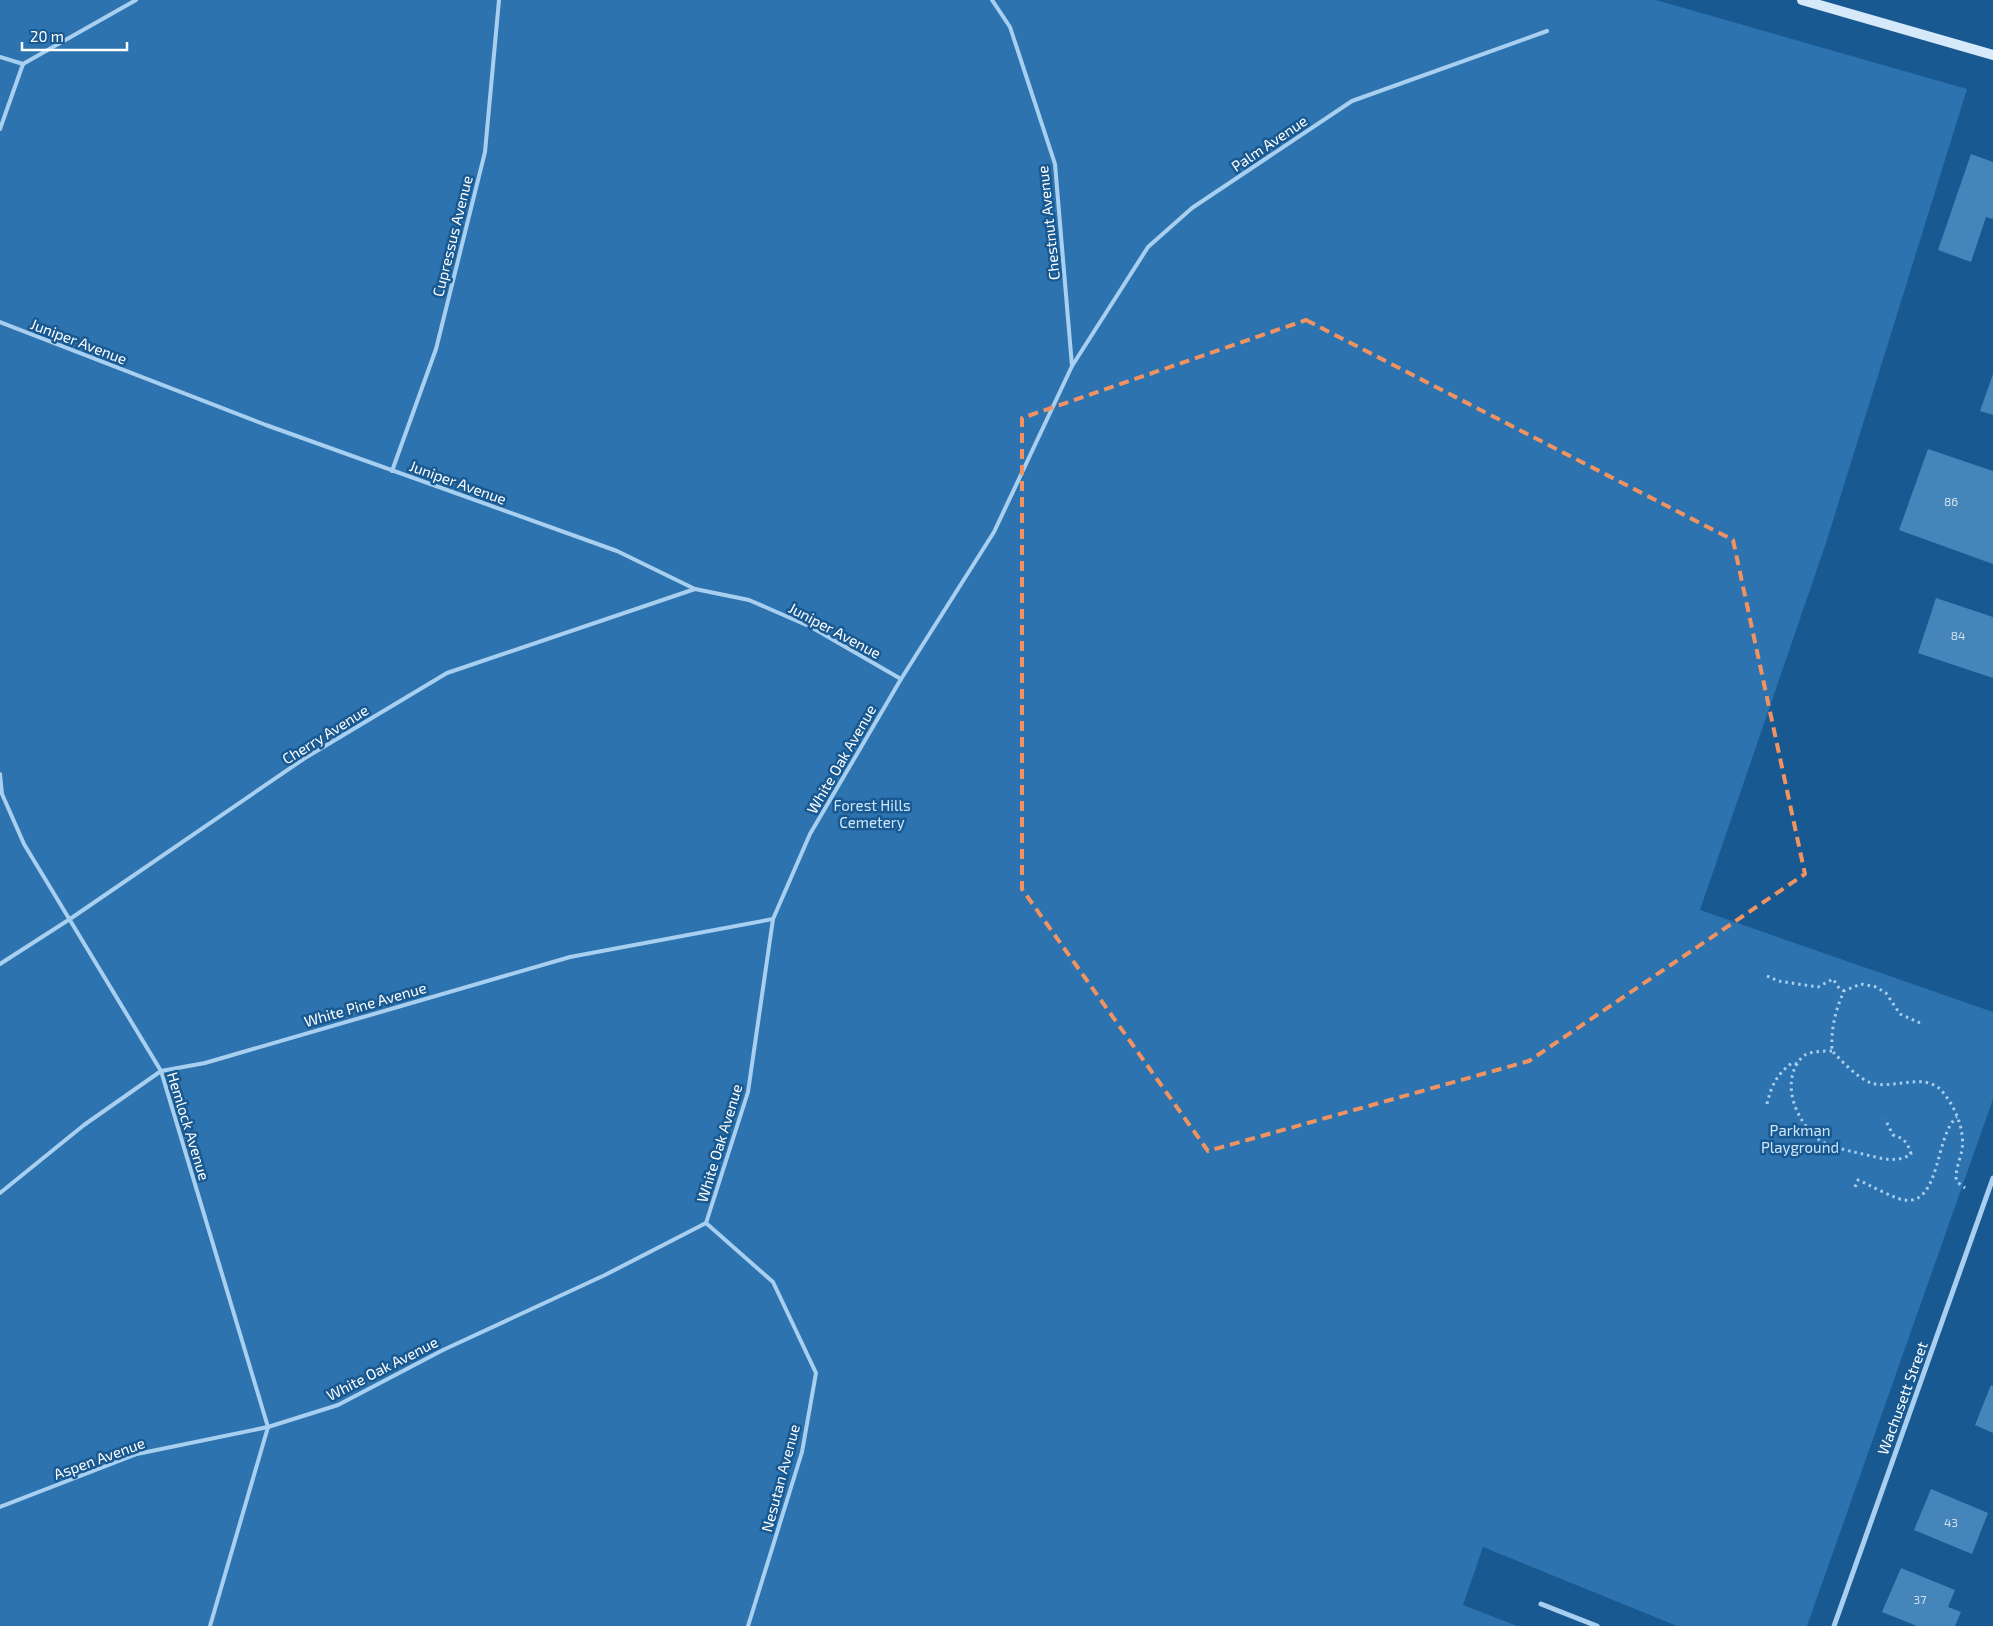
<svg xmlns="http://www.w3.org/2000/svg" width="1993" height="1626" viewBox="0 0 1993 1626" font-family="'Exo 2',sans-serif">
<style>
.green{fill:#2c73af}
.building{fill:#4685ba}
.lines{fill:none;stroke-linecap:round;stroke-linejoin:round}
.path{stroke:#a8cfef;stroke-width:3;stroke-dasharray:2.5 4;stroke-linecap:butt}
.lane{stroke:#a8cfef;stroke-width:4}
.street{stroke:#a8cfef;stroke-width:5}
.secondary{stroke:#d5e9fb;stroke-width:10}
.marked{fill:none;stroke:#f09361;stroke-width:4;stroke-dasharray:10 6;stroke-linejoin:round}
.labels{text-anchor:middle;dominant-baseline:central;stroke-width:5;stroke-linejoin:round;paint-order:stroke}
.number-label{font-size:12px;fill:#d1e0ee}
.street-label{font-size:15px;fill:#fff;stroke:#195991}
.park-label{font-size:15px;fill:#cee6fb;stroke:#195991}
</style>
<rect width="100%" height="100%" fill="#195991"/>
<polygon class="green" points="0,0 1656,0 1967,89 1826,543 1700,910 1993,1012 1993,1099 1807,1626 1677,1626 1483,1547 1463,1605 1517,1626 0,1626"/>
<g class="building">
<polygon points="1971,154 1993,162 1993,219 1986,217 1971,262 1938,250"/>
<polygon points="1993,374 1993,415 1980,411"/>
<polygon points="1928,449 1993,471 1993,564 1899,530"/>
<polygon points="1936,598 1993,617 1993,678 1918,653"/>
<polygon points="1991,1385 1993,1386 1993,1433 1975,1425"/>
<polygon points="1931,1489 1988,1513 1972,1554 1914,1530"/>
<polygon points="1901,1568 1955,1590 1948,1607 1961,1612 1955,1626 1917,1626 1882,1612"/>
</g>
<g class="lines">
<g class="path">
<polyline points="1767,976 1778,981 1818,987 1833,979 1839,988 1844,991"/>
<path d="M1920,1023L1900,1014L1886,993L1876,987L1861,984L1844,991C1835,1011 1831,1029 1832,1051C1843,1062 1856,1077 1871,1083C1893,1090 1923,1072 1941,1090C1955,1106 1965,1129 1962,1150C1960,1159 1956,1169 1956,1177C1956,1182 1961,1185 1965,1188"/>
<path d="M1832,1051C1824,1051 1812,1051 1805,1055C1800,1058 1796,1065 1794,1070C1785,1094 1799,1122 1817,1138C1826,1147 1855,1152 1867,1155C1883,1159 1898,1163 1911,1154C1908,1143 1904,1138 1893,1135L1885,1119"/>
<path d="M1767,1104C1771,1086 1777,1074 1792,1063L1797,1064"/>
<path d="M1855,1187L1858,1180C1870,1185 1893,1198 1904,1200C1941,1206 1935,1134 1957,1117"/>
</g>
<g class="lane">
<polyline points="992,0 1010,27 1055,164 1072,366"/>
<polyline points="0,57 23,64"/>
<polyline points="23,64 136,0"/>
<polyline points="0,129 23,64"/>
<polyline points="0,322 266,425 617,551 695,589 749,600 811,627 901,679"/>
<polyline points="392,471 436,349 485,152 499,0"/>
<polyline points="0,774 2,794 24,844 161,1071 268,1427"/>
<polyline points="0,964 70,919 305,758 447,673 695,589"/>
<polyline points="0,1193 84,1125 161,1071 205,1063 570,957 773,919"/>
<polyline points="706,1223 773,1282 816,1373 802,1452 748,1626"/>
<polyline points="0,1507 137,1454 268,1427 338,1405 443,1350 605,1275 706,1223 748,1092 773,919 810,834 901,679 994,532 1072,366 1148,247 1192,208 1352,101 1547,31"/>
<polyline points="210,1626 268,1427"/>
</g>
<g class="street">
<polyline points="1541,1604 1597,1626"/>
<polyline points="1834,1626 1993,1178"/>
</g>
<polyline class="secondary" points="1802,0 1993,55"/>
</g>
<path class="marked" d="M1306,320L1733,540L1805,874L1529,1061L1208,1151L1022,889V418Z"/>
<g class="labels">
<g class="number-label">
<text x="1951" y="501">86</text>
<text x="1958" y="635">84</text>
<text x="1951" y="1522">43</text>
<text x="1920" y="1599">37</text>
</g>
<g class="street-label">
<text transform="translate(1269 143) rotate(-34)">Palm Avenue</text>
<text transform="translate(1048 223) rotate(-96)">Chestnut Avenue</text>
<text transform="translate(452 236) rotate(-76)">Cupressus Avenue</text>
<text transform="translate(79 341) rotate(21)">Juniper Avenue</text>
<text transform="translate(458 482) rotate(20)">Juniper Avenue</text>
<text transform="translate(835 630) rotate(28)">Juniper Avenue</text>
<text transform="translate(325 734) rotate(-32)">Cherry Avenue</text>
<text transform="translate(841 759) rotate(-60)">White Oak Avenue</text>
<text transform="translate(365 1004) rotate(-16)">White Pine Avenue</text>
<text transform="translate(189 1126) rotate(73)">Hemlock Avenue</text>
<text transform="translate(719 1143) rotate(-73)">White Oak Avenue</text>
<text transform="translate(382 1368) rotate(-27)">White Oak Avenue</text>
<text transform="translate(1902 1398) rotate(-70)">Wachusett Street</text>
<text transform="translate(99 1458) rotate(-20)">Aspen Avenue</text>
<text transform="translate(780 1478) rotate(-75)">Nesutan Avenue</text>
</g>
<g class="park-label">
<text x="872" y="805">Forest Hills<tspan x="872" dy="17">Cemetery</tspan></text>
<text x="1800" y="1130">Parkman<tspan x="1800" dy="17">Playground</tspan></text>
</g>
</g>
<path d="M22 42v8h105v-8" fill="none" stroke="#ffffff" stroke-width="2.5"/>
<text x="30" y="42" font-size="15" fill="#ffffff" stroke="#195991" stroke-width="4" paint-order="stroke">20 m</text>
</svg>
